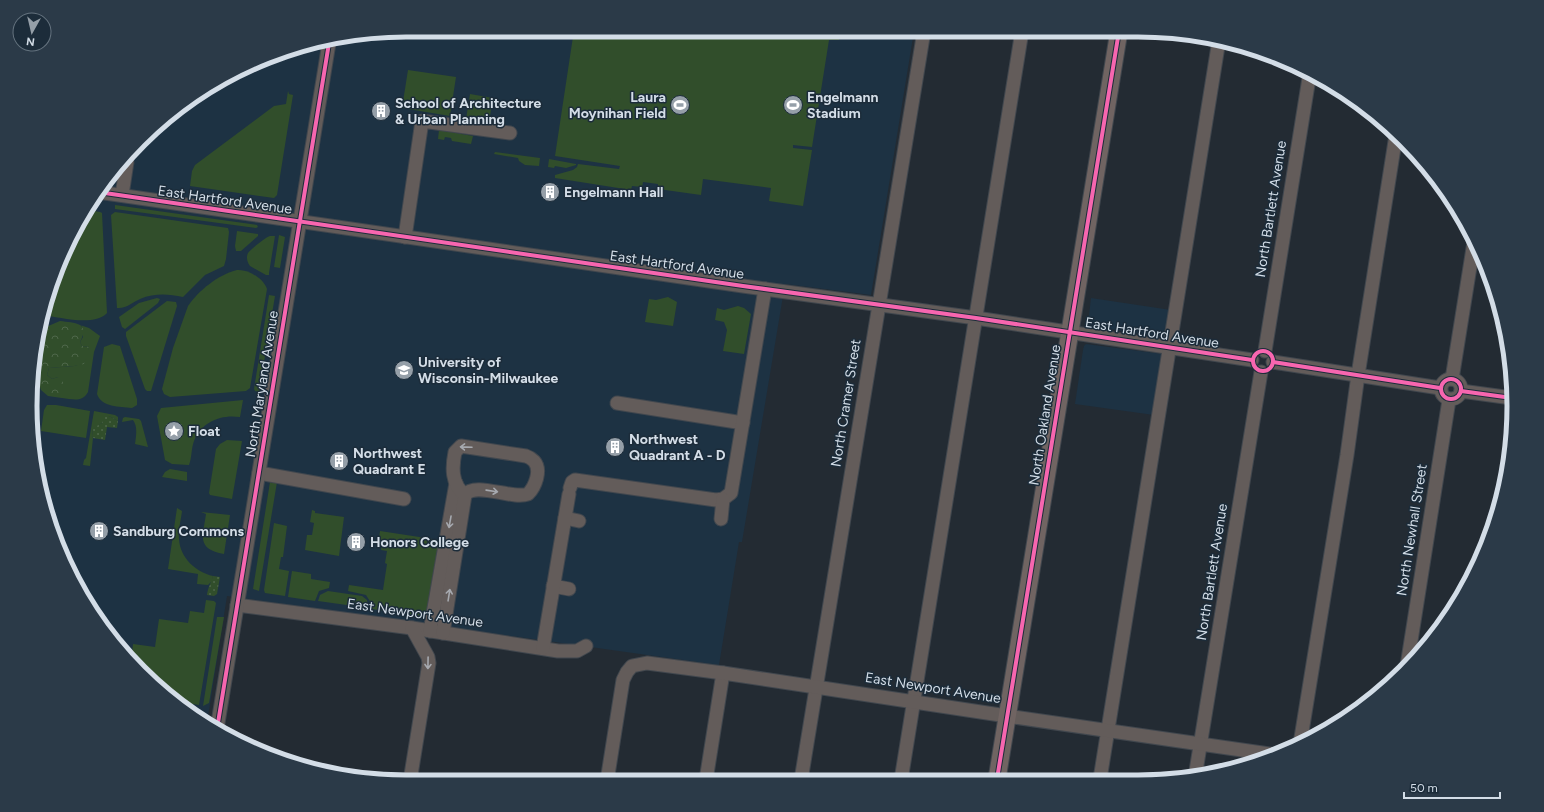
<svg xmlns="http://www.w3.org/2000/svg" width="1544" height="812" viewBox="0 0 1544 812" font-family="Figtree,sans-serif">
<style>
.built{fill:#1d3243}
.green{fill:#314e2b}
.forest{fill:url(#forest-crowns)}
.garden{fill:url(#garden-dots)}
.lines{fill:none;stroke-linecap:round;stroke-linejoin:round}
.minor-casing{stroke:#41474e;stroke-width:15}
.major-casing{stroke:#41474e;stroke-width:19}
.minor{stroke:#635c5a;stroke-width:13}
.major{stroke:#706462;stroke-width:17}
.cycleway-casing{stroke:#1c2c3a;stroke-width:6}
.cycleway{stroke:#f766af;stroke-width:4}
.oneway{stroke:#a6a9af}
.labels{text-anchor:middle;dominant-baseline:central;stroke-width:3;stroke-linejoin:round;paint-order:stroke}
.poi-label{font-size:14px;font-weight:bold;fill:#d3dde7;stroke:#1c2c3a;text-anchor:start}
.street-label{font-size:14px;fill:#d3dde7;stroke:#1c2c3a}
.rim{fill:none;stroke:#d3dde7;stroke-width:5}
</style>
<defs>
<pattern id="forest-crowns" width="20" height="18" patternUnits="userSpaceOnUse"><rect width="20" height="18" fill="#314e2b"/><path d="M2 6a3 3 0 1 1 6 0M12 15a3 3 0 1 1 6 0" fill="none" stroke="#4e674a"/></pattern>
<pattern id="garden-dots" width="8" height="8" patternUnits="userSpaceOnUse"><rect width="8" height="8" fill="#314e2b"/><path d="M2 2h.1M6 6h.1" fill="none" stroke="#4e674a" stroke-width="1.8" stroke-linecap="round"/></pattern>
</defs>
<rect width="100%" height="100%" fill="#232b33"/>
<g class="built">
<polygon points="406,30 914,31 871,295 785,284 742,542 739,542 719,665 227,596 207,723 177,704 123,654 59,550 31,431 43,309 93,197 177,108 285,50"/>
<polygon points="1091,298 1171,310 1167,338 1090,326 1088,324"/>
<polygon points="1086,344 1163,354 1154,415 1075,404 1083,350 1084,346"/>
</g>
<g class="green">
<polygon points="574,30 700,30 700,32 704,33 705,30 847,30 847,32 841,31 839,40 829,40 812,147 793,145 793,148 812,150 803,206 769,201 771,188 703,179 701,195 658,189 658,184 643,182 642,187 632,186 631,190 555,178 555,175 573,170 577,167 578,164 619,169 620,166 555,156"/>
<polygon points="408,70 456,77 450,116 402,108"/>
<polygon points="288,91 289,94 293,95 277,195 274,198 190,186 192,171 195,165 274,106 286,104"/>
<polygon points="470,94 493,98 489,122 466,119"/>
<polygon points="439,130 473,136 471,144 452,141 451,138 445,137 444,140 438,139"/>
<polygon points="495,152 540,158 539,166 525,165 519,161 518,158 494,154"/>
<polygon points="549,159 576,164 576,165 566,168 555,166 554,168 548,167"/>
<polygon points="115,205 257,225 258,227 256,228 115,209"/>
<path d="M88,210L100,212L102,213L107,313C94,327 59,317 42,315L44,306L49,307L52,289Z"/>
<path d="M115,212L228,228L229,232L226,259L224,266L205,275L183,297C168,294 155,293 140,299C133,302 126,309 117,308L111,215Z"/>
<polygon points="237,231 258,234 258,236 241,251 236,251 235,246"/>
<polygon points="279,235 285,237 280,268 274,267"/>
<path d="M270,236H275L269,273V275H266L250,266C247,262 246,257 248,253C251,249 266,237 270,236Z"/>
<path d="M237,270C248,269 263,278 267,289L250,388L246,391L170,397L164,394L162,389L173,348L188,306C199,290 218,275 237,270Z"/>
<polygon points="269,295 275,296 259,392 255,391 254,389"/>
<polygon points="668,297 677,302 673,326 645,322 649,299 656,300"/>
<polygon points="157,298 160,299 158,303 125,329 122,327 119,317 139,303"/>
<polygon points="167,301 176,302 177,306 151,391 147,391 145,389 126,336 126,332"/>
<polygon points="738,306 744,308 751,314 744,354 723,351 727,330 724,322 715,320 717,308 724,310"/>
<path d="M77,324L89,328L100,336L94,352L88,392C82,403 72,399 62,398V392L58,377L52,379L47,375L49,368L74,366L84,363L89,347L82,346L80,342L83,337L82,326Z"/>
<path d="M112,344L120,346L137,399V405L132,408C119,406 102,408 97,394L104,347Z"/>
<path d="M243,400L240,417C221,414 201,422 194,441C191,449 192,457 189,465L172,464L165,460L157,416L161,408Z"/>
<polygon points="47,405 56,405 90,411 86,438 41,431 44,410"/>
<polygon points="94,411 115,415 118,417 118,421 109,416 102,423 93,429 92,436 93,438 90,466 83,465 84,460 86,458"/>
<path d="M125,417L139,419L141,421L148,447L135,444C136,436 138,427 133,420L122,422L123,418Z"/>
<polygon points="227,440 242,441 232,499 210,495 209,493 216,449 220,444"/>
<polygon points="170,469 187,472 187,481 162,477 165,472"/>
<polygon points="270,482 277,482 259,591 253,589"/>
<path d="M177,508L182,511C181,520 178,530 179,539C180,558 196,572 213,576L212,581L208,585L197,584L198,574L168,569Z"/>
<polygon points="312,510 315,511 315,513 344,517 339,556 305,550 307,535 312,535 314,523 310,522"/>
<path d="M201,512L230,515L224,554C196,549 203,536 206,514Z"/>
<polygon points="274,523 287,526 283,557 281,557 279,569 289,571 285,596 265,593 264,590"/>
<polygon points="380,531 439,540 428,612 422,616 371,609 371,603 366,595 348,591 349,585 383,590 387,564 385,563 387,551 381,550 382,542 379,538"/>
<polygon points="292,571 311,574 311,579 330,582 329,588 319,591 315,601 288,597"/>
<polygon points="328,591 362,596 367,600 368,608 318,601 320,595"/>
<polygon points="206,600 214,601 216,603 199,705 174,701 129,659 132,654 133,644 155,647 159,619 188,623 190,611 204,613"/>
<polygon points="217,617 224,617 209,703 203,706"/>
</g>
<path class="forest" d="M60,321C74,323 91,322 80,342L82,346L89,347L88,354L84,364L74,366L49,368L47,375L52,379L58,377L62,379L65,390L62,392V398L48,396L41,390L40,387L36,381L41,326L46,327Z"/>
<g class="garden">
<polygon points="109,416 118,421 117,428 107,427 105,440 93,438 92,436 93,428 102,423 105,417"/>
<path d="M213,576L220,577L217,594L214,596L207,595C208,587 211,583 213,576Z"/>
</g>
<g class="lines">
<defs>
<g id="minor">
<polyline points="98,192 743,286 976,318 1252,360"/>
<polyline points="122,195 127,162"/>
<polyline points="405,237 422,121 510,133"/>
<polyline points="1265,351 1310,72"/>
<polyline points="1273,362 1440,388"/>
<circle cx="1451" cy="389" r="10"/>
<polyline points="1452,379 1474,242"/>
<polyline points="1461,391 1512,398"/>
<polyline points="617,403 743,423"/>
<polyline points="259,473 404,499"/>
<polyline points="570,488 572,482 575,480 716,500 723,499 731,493 765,289"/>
<polyline points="565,518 579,521"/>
<polyline points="721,519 723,499"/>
<polyline points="553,586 569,589"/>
<polyline points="237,605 412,628 558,651 577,651 586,646"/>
<polyline points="430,631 456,483"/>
<path d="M443,633L465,495C475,481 512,500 528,494C535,487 542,470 534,461C532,459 529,457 526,456L461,446L455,452C452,467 451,484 465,495"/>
<polyline points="543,648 569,494"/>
<polyline points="1407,666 1449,400"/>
<polyline points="217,729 329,43"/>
<polyline points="1300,744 1347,455 1358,375 1396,135"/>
<polyline points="1195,777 1261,372"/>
<polyline points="1100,779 1219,40"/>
<polyline points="706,780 723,673"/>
<polyline points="801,780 924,31"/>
<polyline points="901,780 1022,31"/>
<polyline points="410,781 429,663 428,657 412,628"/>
<polyline points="607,781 623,680 627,672 632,666 647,663 723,673 1007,716 1276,755"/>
</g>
<polyline id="major" points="997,779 1119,31"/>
</defs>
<use href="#minor" class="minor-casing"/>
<use href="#major" class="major-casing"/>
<use href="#minor" class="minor"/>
<use href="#major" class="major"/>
<defs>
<g id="cycleway">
<polyline points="98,192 743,286 976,318 1252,360"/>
<circle cx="1263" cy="361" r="10"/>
<polyline points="1273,362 1440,388"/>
<circle cx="1451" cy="389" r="10"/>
<polyline points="1461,391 1512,398"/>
<polyline points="217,729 329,43"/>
<polyline points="997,779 1119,31"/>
</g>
</defs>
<use href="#cycleway" class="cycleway-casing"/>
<use href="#cycleway" class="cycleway"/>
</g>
<defs><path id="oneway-shaft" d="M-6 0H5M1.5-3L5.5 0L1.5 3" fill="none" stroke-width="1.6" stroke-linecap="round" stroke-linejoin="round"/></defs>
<g class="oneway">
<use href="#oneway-shaft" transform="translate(466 447) rotate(-178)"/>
<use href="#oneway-shaft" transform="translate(492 491) rotate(8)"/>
<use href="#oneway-shaft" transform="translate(450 522) rotate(100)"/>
<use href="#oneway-shaft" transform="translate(449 595) rotate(-81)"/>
<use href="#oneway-shaft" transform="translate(428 663) rotate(91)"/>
</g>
<defs>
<symbol id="stadium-disc" viewBox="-11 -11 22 22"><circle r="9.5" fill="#959fa8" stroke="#1c2c3a"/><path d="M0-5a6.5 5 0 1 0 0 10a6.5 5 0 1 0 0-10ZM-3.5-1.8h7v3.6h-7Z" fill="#fff"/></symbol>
<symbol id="building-disc" viewBox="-11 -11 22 22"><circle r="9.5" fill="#959fa8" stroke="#1c2c3a"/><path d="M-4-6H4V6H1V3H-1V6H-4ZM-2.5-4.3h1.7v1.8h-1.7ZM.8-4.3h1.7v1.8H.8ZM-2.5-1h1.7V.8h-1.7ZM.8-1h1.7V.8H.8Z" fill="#fff"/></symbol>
<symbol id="university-disc" viewBox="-11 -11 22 22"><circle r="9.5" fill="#959fa8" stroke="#1c2c3a"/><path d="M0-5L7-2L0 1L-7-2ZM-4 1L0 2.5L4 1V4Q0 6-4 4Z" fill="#fff"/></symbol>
<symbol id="sight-disc" viewBox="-11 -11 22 22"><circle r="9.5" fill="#959fa8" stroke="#1c2c3a"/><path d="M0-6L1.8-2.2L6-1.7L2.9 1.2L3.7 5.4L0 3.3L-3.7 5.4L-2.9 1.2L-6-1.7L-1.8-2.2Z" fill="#fff"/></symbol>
</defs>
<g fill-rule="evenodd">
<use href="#stadium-disc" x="669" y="94" width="22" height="22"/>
<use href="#stadium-disc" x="782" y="94" width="22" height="22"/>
<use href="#building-disc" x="370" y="100" width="22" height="22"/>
<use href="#building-disc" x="539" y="181" width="22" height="22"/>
<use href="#university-disc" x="393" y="359" width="22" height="22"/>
<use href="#sight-disc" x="163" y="420" width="22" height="22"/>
<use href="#building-disc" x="604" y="436" width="22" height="22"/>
<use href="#building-disc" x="328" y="450" width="22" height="22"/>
<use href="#building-disc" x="88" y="520" width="22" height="22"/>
<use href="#building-disc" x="345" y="531" width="22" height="22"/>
</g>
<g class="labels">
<g class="poi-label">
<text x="666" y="97" text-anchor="end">Laura<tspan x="666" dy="16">Moynihan Field</tspan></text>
<text x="807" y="97">Engelmann<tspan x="807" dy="16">Stadium</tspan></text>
<text x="395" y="103">School of Architecture<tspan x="395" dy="16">&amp; Urban Planning</tspan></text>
<text x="564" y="192">Engelmann Hall</text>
<text x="418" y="362">University of<tspan x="418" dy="16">Wisconsin-Milwaukee</tspan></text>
<text x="188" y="431">Float</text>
<text x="629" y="439">Northwest<tspan x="629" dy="16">Quadrant A - D</tspan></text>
<text x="353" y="453">Northwest<tspan x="353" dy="16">Quadrant E</tspan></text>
<text x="113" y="531">Sandburg Commons</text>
<text x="370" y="542">Honors College</text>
</g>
<g class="street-label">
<text transform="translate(225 200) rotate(8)">East Hartford Avenue</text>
<text transform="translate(1271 209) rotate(-81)">North Bartlett Avenue</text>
<text transform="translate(677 265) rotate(8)">East Hartford Avenue</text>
<text transform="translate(1152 333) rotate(9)">East Hartford Avenue</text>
<text transform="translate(262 384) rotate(-81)">North Maryland Avenue</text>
<text transform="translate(846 403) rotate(-81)">North Cramer Street</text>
<text transform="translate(1045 415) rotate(-81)">North Oakland Avenue</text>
<text transform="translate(1412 530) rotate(-81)">North Newhall Street</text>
<text transform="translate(1212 572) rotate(-81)">North Bartlett Avenue</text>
<text transform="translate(415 613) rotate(8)">East Newport Avenue</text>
<text transform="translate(933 688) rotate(9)">East Newport Avenue</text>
</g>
</g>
<path d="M0 0H1544V812H0ZM406 37H1138A369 369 0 0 1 1507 406V406A369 369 0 0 1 1138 775H406A369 369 0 0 1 37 406V406A369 369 0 0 1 406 37Z" fill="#2b3a48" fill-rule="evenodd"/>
<path class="rim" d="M406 37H1138A369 369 0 0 1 1507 406V406A369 369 0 0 1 1138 775H406A369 369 0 0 1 37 406V406A369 369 0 0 1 406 37Z"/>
<g transform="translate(32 32) rotate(188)"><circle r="19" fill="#1c2c3a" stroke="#65737f"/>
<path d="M0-3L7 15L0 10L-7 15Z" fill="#959fa8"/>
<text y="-6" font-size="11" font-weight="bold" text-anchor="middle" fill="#d3dde7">N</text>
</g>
<path d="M1404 792v6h96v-6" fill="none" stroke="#d3dde7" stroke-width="2"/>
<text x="1410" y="792" font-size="12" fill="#d3dde7" stroke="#1c2c3a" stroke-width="3" paint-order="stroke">50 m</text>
</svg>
